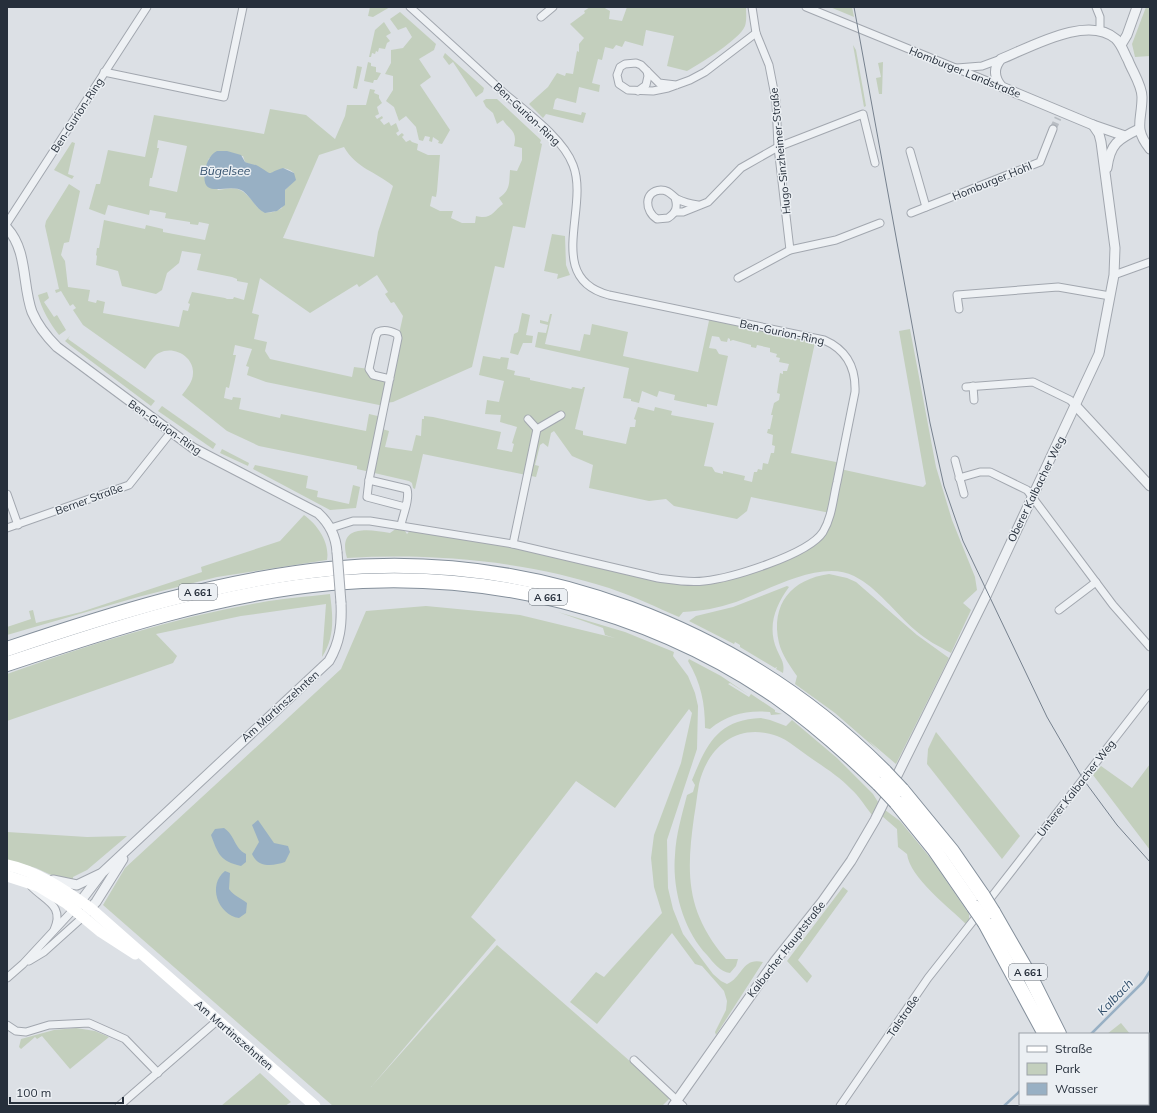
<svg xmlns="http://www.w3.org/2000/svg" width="1157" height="1113" viewBox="0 0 1157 1113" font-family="Mulish,sans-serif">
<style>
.green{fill:#c3cfbd;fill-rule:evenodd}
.water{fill:#98b0c4}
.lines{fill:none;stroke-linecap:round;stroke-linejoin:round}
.stream{stroke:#98b0c4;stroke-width:2.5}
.minor-tunnel{stroke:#b8bdc3;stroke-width:7;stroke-dasharray:7 3.5;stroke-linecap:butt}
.minor-casing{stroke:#a2a7af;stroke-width:9}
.tertiary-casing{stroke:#a2a7af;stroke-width:11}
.motorway-casing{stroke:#848f9b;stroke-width:16}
.minor{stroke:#eef1f4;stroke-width:7}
.tertiary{stroke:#eef1f4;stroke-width:9}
.secondary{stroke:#fff;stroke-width:11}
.motorway{stroke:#fff;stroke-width:14}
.tram{stroke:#76818e;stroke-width:1}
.tertiary-bridge-casing{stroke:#a2a7af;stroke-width:11;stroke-linecap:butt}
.motorway-bridge-casing{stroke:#848f9b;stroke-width:16;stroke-linecap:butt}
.tertiary-bridge{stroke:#eef1f4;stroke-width:9}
.motorway-bridge{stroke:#fff;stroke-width:14}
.labels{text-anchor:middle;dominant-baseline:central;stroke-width:3;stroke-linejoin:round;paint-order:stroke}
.shield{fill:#ebeff3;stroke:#616972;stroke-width:1}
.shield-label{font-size:10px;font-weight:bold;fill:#262f3b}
.street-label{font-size:11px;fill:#262f3b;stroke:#ebeff3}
.water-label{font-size:12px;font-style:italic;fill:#33506c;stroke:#ebeff3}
</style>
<rect width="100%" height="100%" fill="#dce0e5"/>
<g class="green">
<polygon points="370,7 390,7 373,17 368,16"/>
<path d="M590,7H603L610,11L609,19L622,21L627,7H746C746,13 747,20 745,26C740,39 700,64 687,71L667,66L674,36L646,30L643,46L625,41L622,47L616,45L613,49L605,47L602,60L598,59L592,83L600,85L599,92L579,87L576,103L557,98L555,100L553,109L581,115L582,112L586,113L583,123L546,114L543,118L529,104L548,87L557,73L565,76L566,73L573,74L577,51L579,52V44L584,38L570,24L585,13L584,11Z"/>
<polygon points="830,7 852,7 854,17"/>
<polygon points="1146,7 1150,7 1150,56 1135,57 1132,44"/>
<polygon points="400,12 436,44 434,50 419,59 431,77 420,85 450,130 442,144 438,143 439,141 433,137 432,142 429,141 430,137 425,136 423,141 419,140 416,127 406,116 399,121 394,107 386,101 393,90 393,76 385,74 391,63 391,50 403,48 412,37 406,27 398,30 390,19"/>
<polygon points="384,22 391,33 386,36 390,41 387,43 385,49 379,48 378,52 376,51 375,54 372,53 371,57 369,57 375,30"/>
<polygon points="853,45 856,50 866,106 864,107"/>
<polygon points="445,53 484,88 483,92 476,97 453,62 449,65 443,57"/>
<polygon points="368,62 371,63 371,66 376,67 376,72 381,73 377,80 374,80 373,83 364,81"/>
<polygon points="883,62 882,94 879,94 876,78 881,77 878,63"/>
<polygon points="357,66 362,67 357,89 353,88"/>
<path d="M370,89L375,90L374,93L379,95V98L382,103L377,107L379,114L375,116L377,119L382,116L383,118L380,120L384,125L389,122L391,126L396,123L399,131L396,133L398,136L402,133L404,135L402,137L406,142L410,140L412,142L418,144L417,150L428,155H440L437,191L436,197L432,196L430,206L440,211H453L451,218L462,223H475L476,216C492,220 493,211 503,204L499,198C511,190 509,182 510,170L517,171L522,160V148L514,146C518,130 509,130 503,120L497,124L493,113L486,107L483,101L486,99H497L541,140L540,143L542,144L525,228L513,226L504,268L495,266L472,367L393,402L385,403L384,406L266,382L247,375L249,367L246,366L252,349L235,345L233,355H236L229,388L226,387L224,398L232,400L233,397L241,398L239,409L280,418L281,414L366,431L369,414L382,417L379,428L389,431L385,447L412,451L416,435L421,436L422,419H424V416L433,417L501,432L497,449L512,452L514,444L512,443L517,427L500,422L501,415L485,414L487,400L499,402L504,381L479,375L483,356L500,359L501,357L509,358L507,369L515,371L514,375L530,378V380C544,383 558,386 571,389L572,387L582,389L583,387H585L575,429L583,431V435L626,444L630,427H635L636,420L634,419L638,407L654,411L655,407L672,411L671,415L714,423L704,466L712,467L715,472L723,474V471L745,476L744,480L752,482L754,472H757L758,469L762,470L763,463L768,464L771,453H774L775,446L772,445L773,435L767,433L768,429H770L773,415H771L774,403L779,400L780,394L777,393L780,373L783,374V371H787L789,364L779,362L780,358L776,357L777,354L770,352V348L757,345L756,348L751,347V345L733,340L730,341V339L728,338L727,342L721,341L719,337L712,336L709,348L716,349L719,354L728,356L717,406L707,404V407L674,400L675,395L659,391L657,397L642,391L639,403L631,401V399L623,398L629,368L535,347L538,332L546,333L548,325L540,323V320L548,322L550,314H552L545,344L580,351L584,334L590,335L592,324L628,332L623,356L698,372L710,316L816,338L791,453L841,463L840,469L923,487L926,484L899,331L910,329L936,467L952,520L975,577L977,590L963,603L971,610L951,653C938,646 926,640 915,630C895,613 878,588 854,576C821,559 769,590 736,602C718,608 702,611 683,612L679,617C656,607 633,596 609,588C525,561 435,553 347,558C337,524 368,529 390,533L401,525L407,534L413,527L682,581L726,577L814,542L830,513L751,497L747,511L737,519L674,506L666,499L649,501L589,488L593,465L572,456L554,431L551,433L548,447L543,443L540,445L535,465L539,466L536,477L423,454L415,489L413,488L412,483L409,481L357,469V466L259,446L227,431L182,395C187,388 193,382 193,373C194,357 174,345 159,353C153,356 149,364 145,369L83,325L73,310L76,308L73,304L70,306L61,291L56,293L55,290L59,289L45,226L46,221L69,184L80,191L69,242L64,243L61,255L65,261L68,287L90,290L88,301L96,303L97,300L105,302L103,313L179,327L183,310L188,311L190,304L188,303L192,292L225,298L227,299H233L234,297L244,300L248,283L237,281V279L232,277L197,270L201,254L182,251L179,263L167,273L162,290L156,294L122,286L118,271L96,265L97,256L96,255L97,248H99L104,220L145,229L146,225L163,229V232L205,240L209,224L199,222L198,225L190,224V222L165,218L166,213L150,210L149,215L108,205L105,215L89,209L96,184H100L108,150L145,157L154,115L264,134L270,109L306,115L335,139L345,116L347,105H366ZM158,140L187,146L177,192L149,186L150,178H152L159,148H157ZM344,147C357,169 375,171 393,186L378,232L374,257L283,238L319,155ZM243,156L245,162C248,163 266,173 268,173C279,175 280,162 294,173L290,185L285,190L282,208C258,222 257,200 242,191C234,186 226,189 218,190L205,172L209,158ZM377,275L388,292L385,294L391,303L394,302L403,316L389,379L369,369L354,367L352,377L270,359L265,351L267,342L254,339L259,315L252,313L260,278L310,313L357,284L359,287Z"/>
<polygon points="72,142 75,143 68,174 74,176 72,179 54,170"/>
<polygon points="552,234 565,236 566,265 570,275 557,279 558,274 544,271"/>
<path d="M47,292L49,298L44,302L54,317L57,315L66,330L59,335C49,322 42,310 38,295Z"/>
<polygon points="522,313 530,315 526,335 533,336 532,343 523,343 518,355 510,353 514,334 518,332"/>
<polygon points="70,336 68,339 155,401 151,406 71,346 65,341"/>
<polygon points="162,406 216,444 213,449 158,411"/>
<polygon points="222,449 249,463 248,466 220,453"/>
<polygon points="255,465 308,476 306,488 318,491 317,497 349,504 353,485 360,487 356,508 330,510 253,469"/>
<path d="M304,515C318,525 330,543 327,560L217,577L138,597L7,635V627L31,619L29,611L33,610L36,623L81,612L202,572L201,567L280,541Z"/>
<path d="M829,574L847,578L856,582L917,635L949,658L896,764L869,741L881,753L835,713L795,684L797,676C790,666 782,655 779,643C770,604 792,579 829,574Z"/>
<path d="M787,586L789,587C775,606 767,627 777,650C781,659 785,663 783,673L776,669L777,667L775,668L740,647V645L735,642L734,644L689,621L696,616L733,607Z"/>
<path d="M330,594C333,617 335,637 322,657L326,604L241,616L156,634L177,656L173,663L7,721V674C89,645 173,618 258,603C283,598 306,597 330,594Z"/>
<path d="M426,606L520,615L615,638L605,635L603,628L558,612L625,632L674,652L673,656L688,676L695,693L698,706L697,749L667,840L668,888L673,909L683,934L713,974L721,981L727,984C743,977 742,957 763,962L716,1035L715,1032L726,1010L727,1001L724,991L702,966L695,964L672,933L597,1024L570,1002L596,972L604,977L662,913L654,887L651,858L654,835L681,763L692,713L689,709L615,808L576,781L471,917L496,940L371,1087L497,945L671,1097L662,1106H333L103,905L125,868L341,669L366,611Z"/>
<path d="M689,659L721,676L749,695L730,683L728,684L749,697L751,694L775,710V712L782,714L771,715L770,712C747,710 728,714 710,729L705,728C705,703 701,683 688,661Z"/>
<path d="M761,718L770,720L786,726L792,720L837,758L873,794L878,802L872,815C865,806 859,796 851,789C839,776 822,766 808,756C798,749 788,740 777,736C738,722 708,746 699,784C697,795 696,806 694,817C686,874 686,912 726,959H738L736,966L730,973C720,972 713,962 707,955C683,930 672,888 675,855C676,834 682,815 687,795L693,792L695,785L692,780C707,743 718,720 761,718Z"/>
<polygon points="936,732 1020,836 1002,859 927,764 928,749"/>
<polygon points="1150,764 1150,850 1093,775 1101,766 1132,788"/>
<path d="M885,810L900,821L932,860L969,914V922L967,925C949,907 910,878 907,854L898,847L897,829L882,816Z"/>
<polygon points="7,832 87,837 127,836 87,870 73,877 73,881 62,880 36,868 7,860"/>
<polygon points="843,887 848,891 798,960 812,976 807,983 787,961"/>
<polygon points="1121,1023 1130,1034 1107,1034"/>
<polygon points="76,1028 95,1031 109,1037 70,1069 42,1036 37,1039 35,1037 21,1049 19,1047 21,1039 54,1030"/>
<polygon points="1148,1054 1150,1056 1150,1106 1122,1106 1121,1104 1148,1104"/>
<polygon points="260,1073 291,1102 285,1106 221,1106"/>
</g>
<g class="water">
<path d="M217,151H227L241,155L245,162C249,164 254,164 258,166C276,177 265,173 283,168L294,173L296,180L285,190V205L277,211L265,213C255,208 252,198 243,191C228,181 197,204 206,166C208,160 211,154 217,151Z"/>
<path d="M258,820L274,843L288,846L290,852L285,862C273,866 258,868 252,854L259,842L252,825Z"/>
<path d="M224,828C235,835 234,848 246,854V862L241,866C220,861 218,854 211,835L215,829Z"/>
<path d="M225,871L230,873L229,889C234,896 241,898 247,903L246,913L239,918C218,915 207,885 225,871Z"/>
</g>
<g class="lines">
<g class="stream">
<polyline points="1091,1034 1143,982 1150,971"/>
<polyline points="1004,1106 1020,1091"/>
</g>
<polyline class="minor-tunnel" points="1053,129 1058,118"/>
<defs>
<g id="minor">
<polyline points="752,7 756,33 769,65 776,101 778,147 790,250"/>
<polyline points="806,7 1002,87"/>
<polyline points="1096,7 1100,17 1100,31"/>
<polyline points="541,17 553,7"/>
<polyline points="957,68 982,66 1001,59"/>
<polyline points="104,72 224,97 243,7"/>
<polyline points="676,85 659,83 641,65 636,63 625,64 620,67 617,75 619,84 628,90 653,91 668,88 690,80 705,72 756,33"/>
<polyline points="638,91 646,85 648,76 647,71"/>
<polyline points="910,151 926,207"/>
<path d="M675,198C678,207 676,213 668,218L657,219C645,212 643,191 661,190C669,190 671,195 677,199C683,202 691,204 698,205"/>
<polyline points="675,212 683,212 708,202 741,168 778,147 863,114 875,163"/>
<polyline points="911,213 1040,162 1053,129"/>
<polyline points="7,223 147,7"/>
<polyline points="1114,275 1150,262"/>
<polyline points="738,278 790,250 836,240 880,223"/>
<polyline points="959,309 957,295 1058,287 1110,296"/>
<polyline points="973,386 974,400"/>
<polyline points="966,387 1033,382 1070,400 1076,406"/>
<polyline points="528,419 537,429"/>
<polyline points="955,460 964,494"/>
<polyline points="959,478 980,472 990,472 1027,490 1113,605 1150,647"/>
<path d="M369,480C379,433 388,385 398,338L397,334C391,331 384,329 378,332L376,336L369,369L373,375L390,379"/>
<polyline points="7,494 18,525"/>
<path d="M401,525C403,515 410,499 407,489L369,480L367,497L405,507"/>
<polyline points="7,528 129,485 171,432"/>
<path d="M331,528L353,521H370L513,544L658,578C673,580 688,583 704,581C731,578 808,555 823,532C832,517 833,499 837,482C843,452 849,422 855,392C856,368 847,350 824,340L609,295C544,278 590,208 573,165C563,138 526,112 504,93C473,64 441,35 410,7"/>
<polyline points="513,544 537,429 561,415"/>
<polyline points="1059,610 1096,582"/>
<path d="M31,886C45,901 65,905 54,930"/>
<polyline points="986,904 1150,693"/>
<polyline points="29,961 44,952 83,917"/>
<polyline points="7,978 23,964 74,909"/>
<polyline points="7,1025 16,1031 26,1032 49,1025 89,1023 125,1039 158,1073"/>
<polyline points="634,1060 683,1106"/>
<polyline points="119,1106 218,1020"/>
<polyline points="840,1106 928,978 980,912"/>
</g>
<g id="tertiary">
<polyline points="1121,45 1127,35 1137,7"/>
<path d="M1125,136L1093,125L1002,87C994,78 993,68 1001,59C1031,47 1088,14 1116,39C1122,45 1124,53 1128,60C1132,71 1142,85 1142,97C1142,121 1133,128 1150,149"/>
<path d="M1107,168C1110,144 1118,139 1139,129"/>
<path d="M7,228C28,251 22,285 32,312C38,326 47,337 57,347L193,448L318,513C330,524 336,536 337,552"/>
<polyline points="1076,406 1150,486"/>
<polyline points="53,880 77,885 100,874"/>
<path d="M77,906L102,873L329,661C340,642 342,625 341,603"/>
<polyline points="86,913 96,902 123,859"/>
<polyline points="673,1106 775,961 822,902 851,861 875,820 987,594 1099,354 1114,275 1115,248 1101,142 1099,134 1093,125"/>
</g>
<g id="motorway">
<path d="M7,649C111,614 219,580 329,569C534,549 741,627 885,772"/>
<path d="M7,664C112,629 220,593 331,583C486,569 646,608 775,696C812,722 846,752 879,784"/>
<polyline points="902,790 952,851 983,896"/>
<polyline points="896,802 934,849 974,907"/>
<polyline points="993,912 1031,978 1059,1034"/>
<polyline points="985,923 1045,1034"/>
<polyline points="1078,1104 1079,1106"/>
<polyline points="1093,1104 1093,1106"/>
</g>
</defs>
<use href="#minor" class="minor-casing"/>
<use href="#tertiary" class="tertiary-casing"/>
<use href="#motorway" class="motorway-casing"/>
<use href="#minor" class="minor"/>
<use href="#tertiary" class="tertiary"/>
<g class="secondary">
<path d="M7,865C37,871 66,891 90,908L315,1106"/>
<polyline points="7,876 38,886 66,903 101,932 135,954"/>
</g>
<use href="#motorway" class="motorway"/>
<polyline class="tram" points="854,7 930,423 944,486 963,541 1047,717 1083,779 1117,825 1150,862"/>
<defs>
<polyline id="tertiary-bridge" points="337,552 341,603"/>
<g id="motorway-bridge">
<polyline points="885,772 902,790"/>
<polyline points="879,784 896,802"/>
<polyline points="983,896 993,912"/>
<polyline points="974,907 985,923"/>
</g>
</defs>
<use href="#tertiary-bridge" class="tertiary-bridge-casing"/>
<use href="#motorway-bridge" class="motorway-bridge-casing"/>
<use href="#tertiary-bridge" class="tertiary-bridge"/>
<use href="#motorway-bridge" class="motorway-bridge"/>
</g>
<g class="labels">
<g class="shield">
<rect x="179" y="584" width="38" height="16" rx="3"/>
<rect x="529" y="589" width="38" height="16" rx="3"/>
<rect x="1009" y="964" width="38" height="16" rx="3"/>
</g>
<g class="shield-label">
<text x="198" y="592">A 661</text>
<text x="548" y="597">A 661</text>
<text x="1028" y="972">A 661</text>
</g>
<g class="street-label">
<text transform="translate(965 72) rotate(22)">Homburger Landstraße</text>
<text transform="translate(527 114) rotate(43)">Ben-Gurion-Ring</text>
<text transform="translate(77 115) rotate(-57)">Ben-Gurion-Ring</text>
<text transform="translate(780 151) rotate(-96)">Hugo-Sinzheimer-Straße</text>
<text transform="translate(992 181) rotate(-22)">Homburger Hohl</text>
<text transform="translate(782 332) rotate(12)">Ben-Gurion-Ring</text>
<text transform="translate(165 427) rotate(35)">Ben-Gurion-Ring</text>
<text transform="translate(1036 489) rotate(-64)">Oberer Kalbacher Weg</text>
<text transform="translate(89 499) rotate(-20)">Berner Straße</text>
<text transform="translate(280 706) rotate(-42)">Am Martinszehnten</text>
<text transform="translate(1076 788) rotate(-52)">Unterer Kalbacher Weg</text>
<text transform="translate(786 949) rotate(-52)">Kalbacher Hauptstraße</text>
<text transform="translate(903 1016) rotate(-56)">Talstraße</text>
<text transform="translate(234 1035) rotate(41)">Am Martinszehnten</text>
</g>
<g class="water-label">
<text x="225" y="170">Bügelsee</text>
<text transform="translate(1115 997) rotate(-46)">Kalbach</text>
</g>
</g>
<rect width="1157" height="1113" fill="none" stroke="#262f3b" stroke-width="16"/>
<rect x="1019" y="1033" width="130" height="72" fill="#ebeff3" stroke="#9ca2a9"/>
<rect x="1027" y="1046" width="20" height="6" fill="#ffffff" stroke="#9ca2a9"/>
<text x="1055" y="1053" font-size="12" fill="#262f3b">Straße</text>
<rect x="1027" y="1063" width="20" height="12" fill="#c3cfbd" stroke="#9ca2a9"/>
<text x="1055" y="1073" font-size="12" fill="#262f3b">Park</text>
<rect x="1027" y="1083" width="20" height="12" fill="#98b0c4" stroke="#9ca2a9"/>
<text x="1055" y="1093" font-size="12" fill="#262f3b">Wasser</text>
<path d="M10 1097v6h113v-6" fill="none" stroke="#262f3b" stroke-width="2"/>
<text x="16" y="1097" font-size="12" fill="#262f3b" stroke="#ebeff3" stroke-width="3" paint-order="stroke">100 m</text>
</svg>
